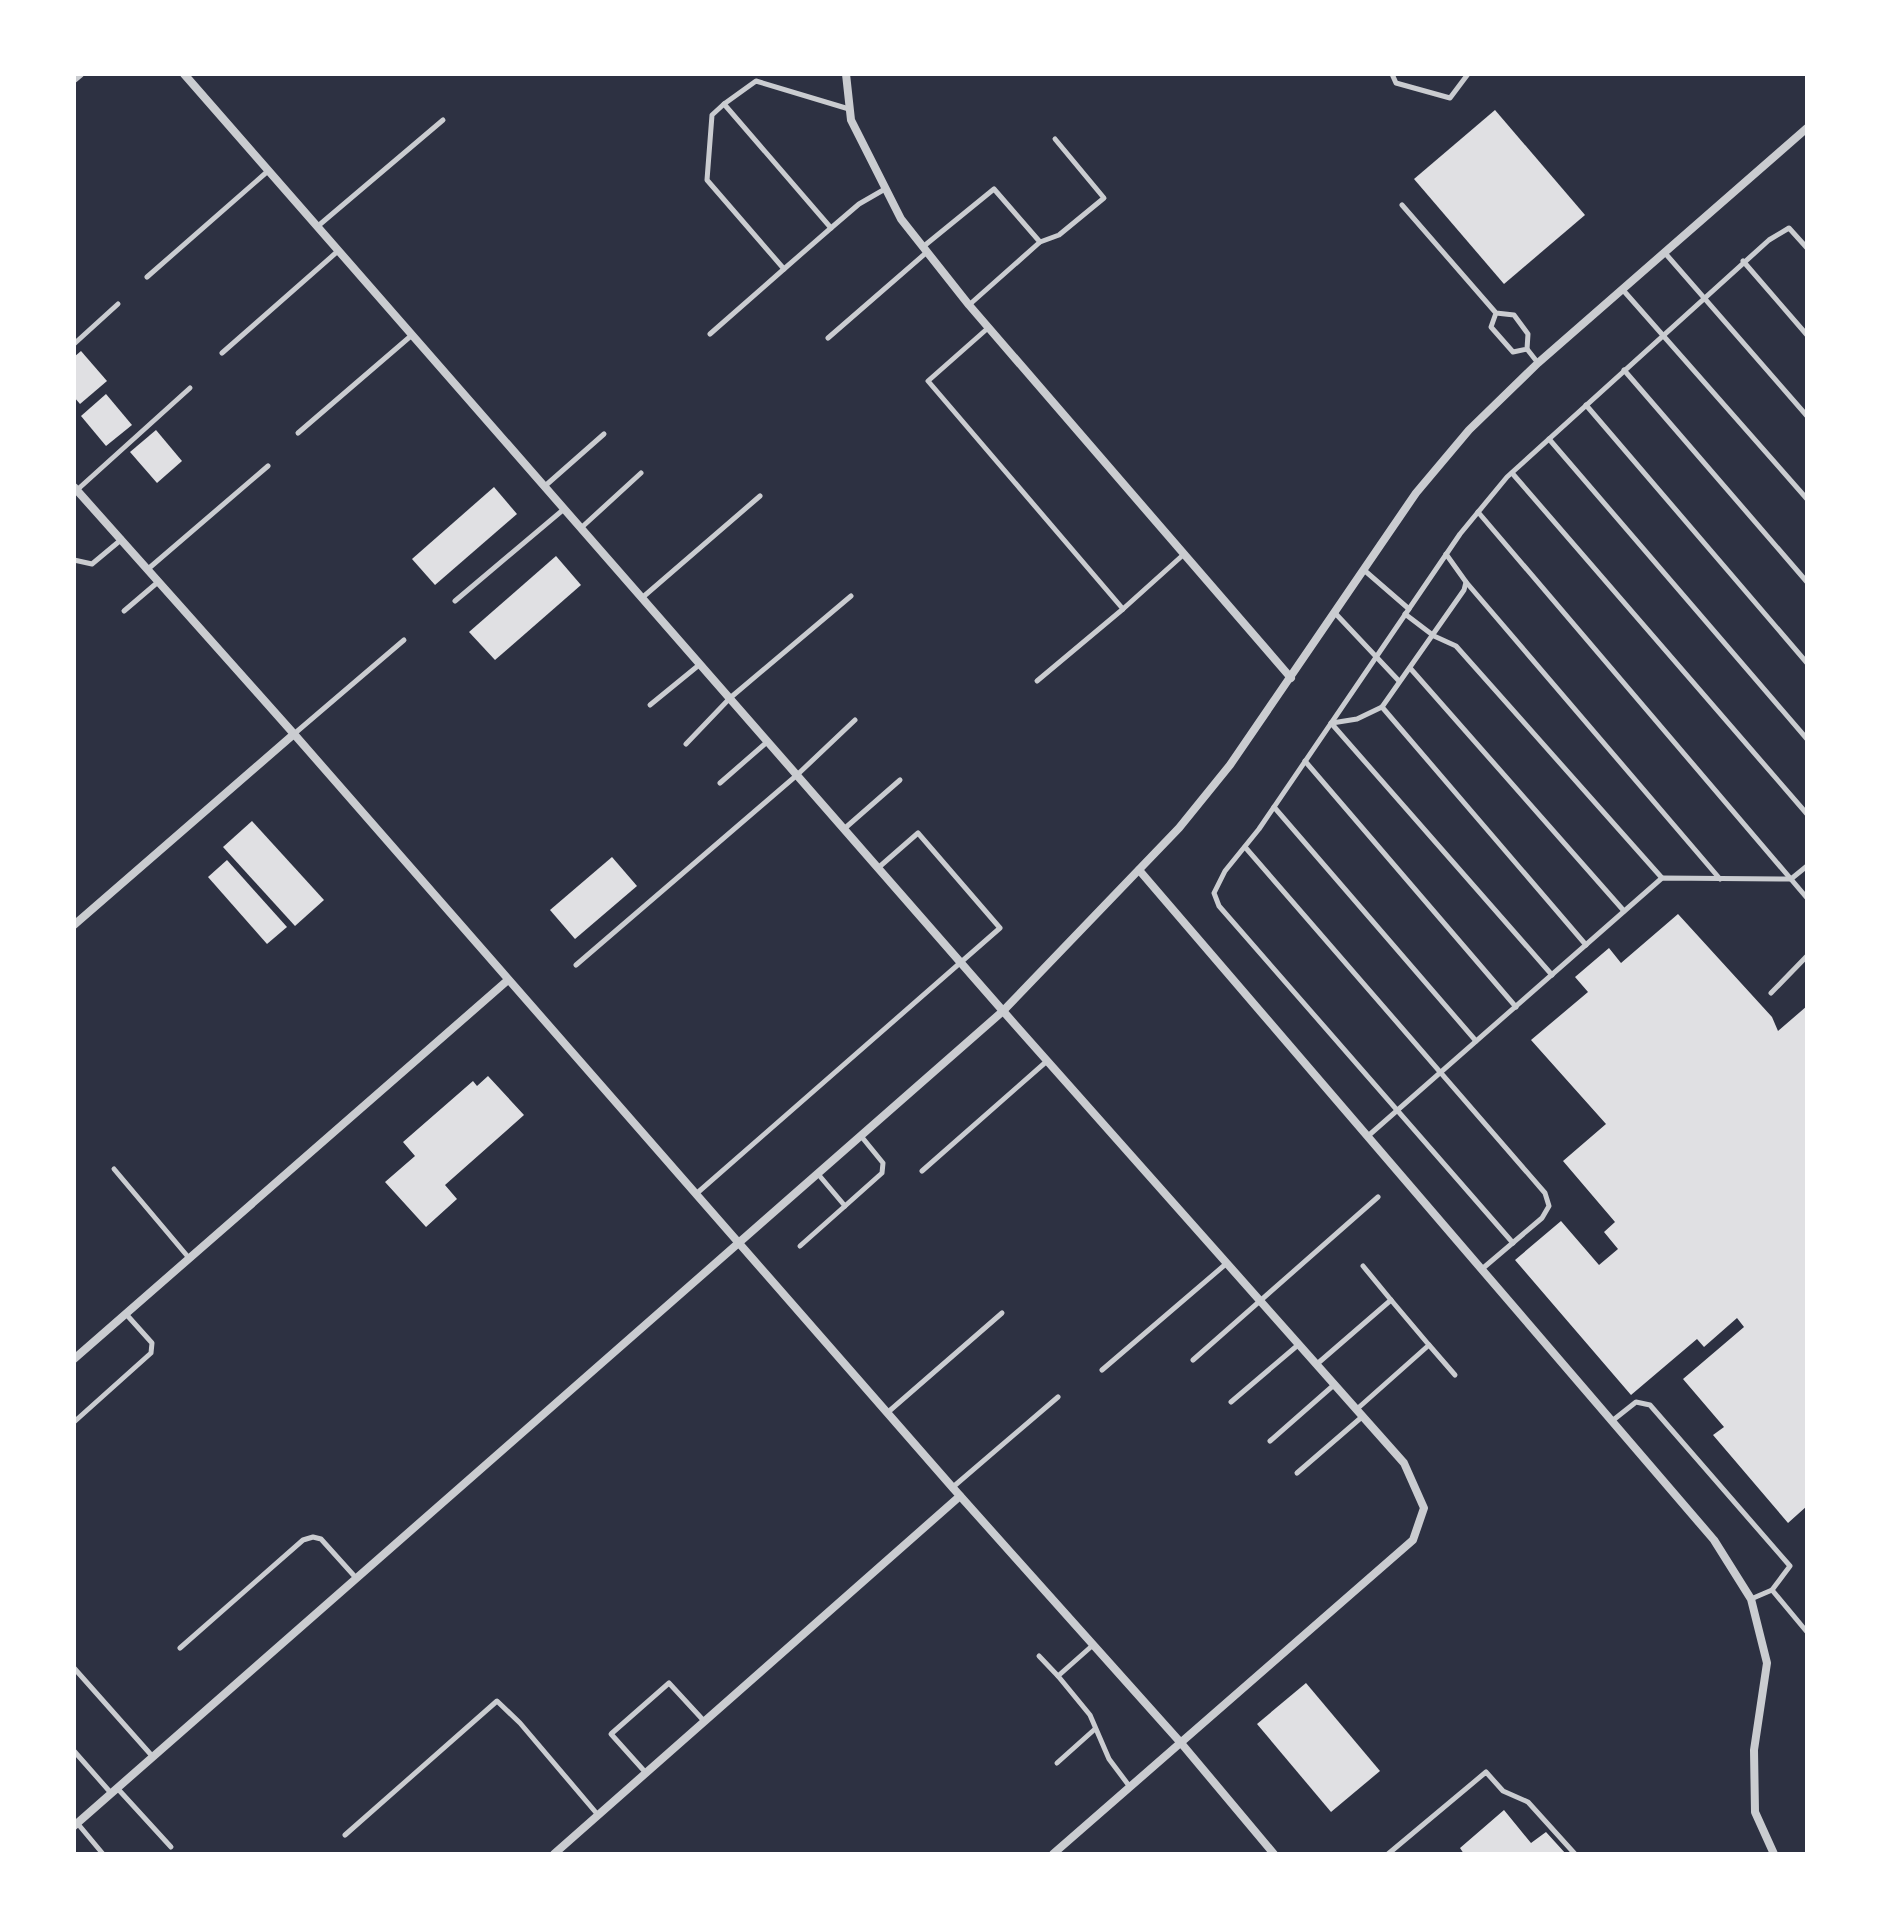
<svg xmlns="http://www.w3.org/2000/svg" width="1881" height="1928" viewBox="0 0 1881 1928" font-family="'Fira Sans Condensed',sans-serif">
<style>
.building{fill:#e0e0e3}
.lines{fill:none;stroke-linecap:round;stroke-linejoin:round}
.service{stroke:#caccd0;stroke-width:5}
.minor{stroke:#caccd0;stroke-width:8}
</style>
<rect width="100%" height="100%" fill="#2d3142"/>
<g class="building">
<polygon points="1495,110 1585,215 1504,284 1414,179"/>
<polygon points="81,351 107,381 80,404 74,397 74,357"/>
<polygon points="106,394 132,425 106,446 81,416"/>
<polygon points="156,430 182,461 157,483 130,452"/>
<polygon points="494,487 517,514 435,585 412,559"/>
<polygon points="556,556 581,585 495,660 469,632"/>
<polygon points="252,821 324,900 295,926 223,847"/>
<polygon points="612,857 637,886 575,939 550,910"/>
<polygon points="227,860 287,927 267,944 208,877"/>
<polygon points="1678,914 1772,1017 1778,1031 1807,1006 1807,1506 1788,1523 1713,1435 1724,1427 1683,1379 1744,1327 1737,1318 1704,1347 1697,1339 1631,1395 1515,1260 1561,1221 1599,1265 1618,1249 1604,1232 1615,1222 1563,1161 1606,1124 1531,1040 1588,992 1575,977 1609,948 1621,963"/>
<polygon points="488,1076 524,1115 445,1185 457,1199 426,1227 385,1182 415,1156 403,1142 473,1081 477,1086"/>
<polygon points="1306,1683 1380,1771 1331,1812 1257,1724"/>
<polygon points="1504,1810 1531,1843 1546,1832 1566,1854 1464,1854 1460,1848"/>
</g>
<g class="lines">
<g class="service">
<polyline points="1392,74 1396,83 1450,98 1468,74"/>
<polyline points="724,104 712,115 707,180 784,269 831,228"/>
<polyline points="849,109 756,81 724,104 831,228 859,204 885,189"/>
<polyline points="1402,205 1496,313 1514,315 1528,334 1527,349 1513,352 1491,327 1496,313"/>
<polyline points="318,226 443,120"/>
<polyline points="1040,242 1059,235 1104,198 1055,139"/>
<polyline points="924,246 994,189 1040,242 969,305"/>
<polyline points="1665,253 1807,416"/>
<polyline points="1743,261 1807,335"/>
<polyline points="147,277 268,171"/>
<polyline points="1623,290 1807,499"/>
<polyline points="988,328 928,381 1123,609 1183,555"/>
<polyline points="710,334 784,269"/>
<polyline points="828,338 927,252"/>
<polyline points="74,344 118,304"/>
<polyline points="1527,349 1538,363"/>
<polyline points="222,353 338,251"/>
<polyline points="1624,370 1807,582"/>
<polyline points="1586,405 1807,663"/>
<polyline points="298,433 412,335"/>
<polyline points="1549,439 1807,739"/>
<polyline points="1512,473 1807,814"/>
<polyline points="545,486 604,434"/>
<polyline points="77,490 190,388"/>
<polyline points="1478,512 1807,898"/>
<polyline points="581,528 641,473"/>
<polyline points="74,560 92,564 122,539"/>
<polyline points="148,569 268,466"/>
<polyline points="1364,570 1409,609"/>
<polyline points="1466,582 1720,879"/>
<polyline points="643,597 760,496"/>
<polyline points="455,601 564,509"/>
<polyline points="124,611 158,582"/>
<polyline points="1335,613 1399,681"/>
<polyline points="1405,614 1434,636 1456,646 1662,878"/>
<polyline points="1410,668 1624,911"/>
<polyline points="1037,681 1123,609"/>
<polyline points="650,705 699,665"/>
<polyline points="1382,707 1586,945"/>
<polyline points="1331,723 1552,975"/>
<polyline points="1332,723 1357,719 1382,707 1464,590 1466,582 1446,554"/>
<polyline points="294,734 404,640"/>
<polyline points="686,744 730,698 851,596"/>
<polyline points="1305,761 1516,1007"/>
<polyline points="720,783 767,742"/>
<polyline points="1274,807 1476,1041"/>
<polyline points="844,829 900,780"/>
<polyline points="1245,847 1545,1193 1549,1206 1542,1218 1482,1269"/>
<polyline points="576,965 797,775 855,720"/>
<polyline points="1771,993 1807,956"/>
<polyline points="1368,1136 1662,878 1791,879 1807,866"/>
<polyline points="114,1169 189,1258"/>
<polyline points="922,1171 1047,1061"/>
<polyline points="818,1174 845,1206 882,1173 883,1163 861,1136"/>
<polyline points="696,1194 1000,928 918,833 878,868"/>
<polyline points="1513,1243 1219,906 1214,893 1225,871 1259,829 1460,534 1507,477 1769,240 1789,228 1807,248"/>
<polyline points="800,1246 845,1206"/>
<polyline points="1363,1266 1391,1300"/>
<polyline points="1429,1345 1455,1375"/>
<polyline points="1193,1360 1378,1197"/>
<polyline points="1317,1364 1391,1300 1429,1345 1357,1409"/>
<polyline points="1102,1370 1227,1263"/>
<polyline points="1231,1402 1298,1345"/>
<polyline points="887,1413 1002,1313"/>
<polyline points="1612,1421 1636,1402 1650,1405 1790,1566 1772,1590"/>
<polyline points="74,1422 151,1353 152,1343 126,1314"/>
<polyline points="1270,1441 1335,1384"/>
<polyline points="1297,1473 1363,1416"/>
<polyline points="953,1487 1058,1397"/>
<polyline points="1751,1599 1772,1590 1807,1632"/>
<polyline points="1093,1645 1058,1676 1090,1715 1109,1759 1130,1787"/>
<polyline points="180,1648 303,1540 313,1537 321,1539 357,1579"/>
<polyline points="1039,1656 1058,1676"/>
<polyline points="74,1668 153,1757"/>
<polyline points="74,1751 111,1793"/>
<polyline points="1057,1763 1095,1729"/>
<polyline points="646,1773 611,1734 669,1683 704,1721"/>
<polyline points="118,1789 171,1847"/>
<polyline points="78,1824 103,1854"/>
<polyline points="345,1835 497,1701 520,1723 598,1815"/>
<polyline points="1388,1854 1486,1772 1503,1791 1528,1802 1575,1854"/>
</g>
<g class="minor">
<polyline points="184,74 1003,1011 1404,1463 1424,1508 1413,1540 1053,1854"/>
<polyline points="846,74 851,120 901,219 969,305 1291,678"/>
<polyline points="74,79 80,74"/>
<polyline points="74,487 294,734 953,1488 1181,1743 1274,1854"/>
<polyline points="1139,870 1714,1540 1751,1599 1767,1663 1754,1750 1755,1812 1774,1854"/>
<polyline points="74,925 294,734"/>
<polyline points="74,1359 508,980"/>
<polyline points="74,1826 1003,1011 1179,828 1230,765 1416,493 1469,430 1538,363 1807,128"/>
<polyline points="554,1854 960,1496"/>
</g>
</g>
<rect width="1881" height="1928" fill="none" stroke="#ffffff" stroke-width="152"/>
</svg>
